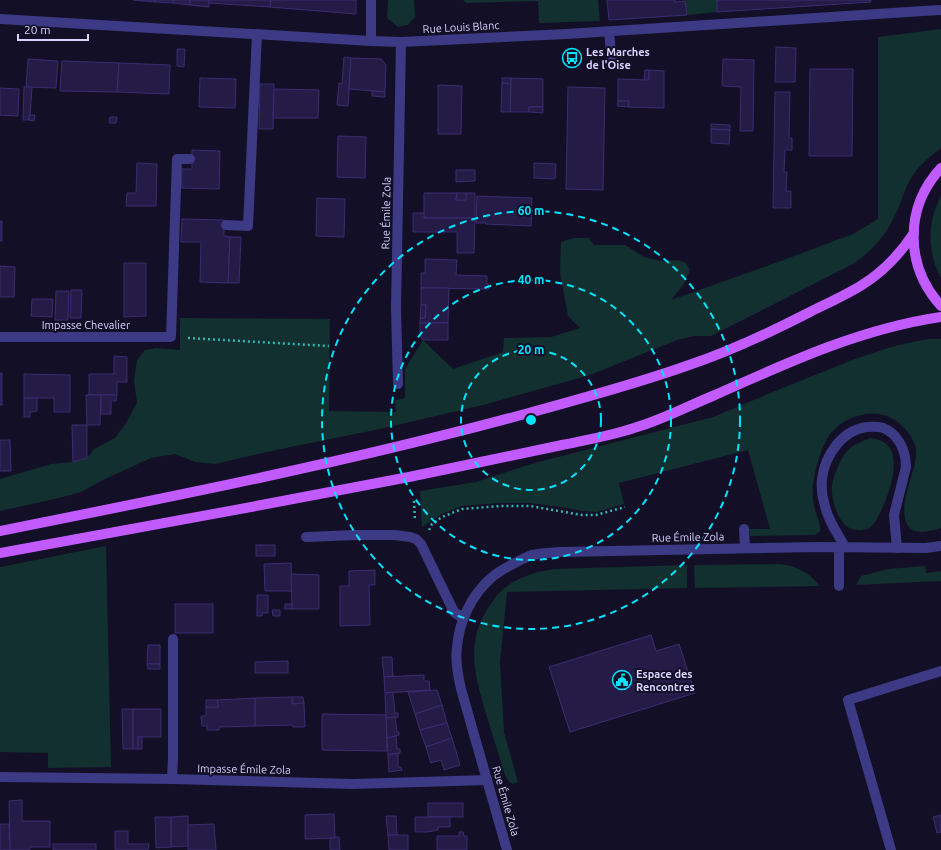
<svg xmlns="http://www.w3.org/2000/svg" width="941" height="850" viewBox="0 0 941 850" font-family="Ubuntu,sans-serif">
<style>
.green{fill:#12302f}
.building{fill:#241b47;stroke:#3b2d73}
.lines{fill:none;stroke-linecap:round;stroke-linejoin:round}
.path{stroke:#2fb8b0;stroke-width:2.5;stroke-dasharray:2 3;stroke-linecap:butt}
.minor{stroke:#3d3a85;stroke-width:10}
.major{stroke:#c25bff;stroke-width:10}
.ring{fill:none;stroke:#00e5ff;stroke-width:2;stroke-dasharray:7 5}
.labels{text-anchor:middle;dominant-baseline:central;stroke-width:4;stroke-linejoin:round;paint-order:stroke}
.street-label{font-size:11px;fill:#d9d4ff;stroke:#130f26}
.poi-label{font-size:11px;font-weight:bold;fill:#d9d4ff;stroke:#130f26;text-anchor:start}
.centre{fill:#00e5ff;stroke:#130f26;stroke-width:2}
.ring-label{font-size:12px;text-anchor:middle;font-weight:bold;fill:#00e5ff;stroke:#130f26;stroke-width:4;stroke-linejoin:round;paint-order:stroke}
</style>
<rect width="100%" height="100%" fill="#130f26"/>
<g class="green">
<polygon points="388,0 414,0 415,17 408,25 398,27 387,18"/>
<polygon points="463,0 598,0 600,21 539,23 538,1 466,3"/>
<polygon points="685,0 717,0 717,12 687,15"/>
<path d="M941,29V148C932,155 923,162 916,171C906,183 903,199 896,213C887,234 872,251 853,264L711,336H694L677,340L590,375L483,405L380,429L276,450L215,464L195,462L175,454L151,458L103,480L81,492L59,498L0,511V479L51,464L73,462L87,458L94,449L115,438L126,423L137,403L134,381L137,360L145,350L156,348L180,350V318L330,319C329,349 330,380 329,411L396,412L395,400L405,398V369L423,340L453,369L503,352L504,338L551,337L580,328L568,316L560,272L561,242L574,238H589L594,245H625L644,257L661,261L678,260L686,263L690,270L684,284L671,300L770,265L853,234L878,219V37Z"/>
<path d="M941,196V278C927,252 927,222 941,196Z"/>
<path d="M928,339H941V528C929,531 912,537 906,522C900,504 911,480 915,463C916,457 917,451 915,445C909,429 894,415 877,414C860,412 842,420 831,433C821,445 811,480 813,496C813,501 814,508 816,513C818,520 821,524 820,531L815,535L750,536L749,529H770L748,450L619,483L624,504L597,512L582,511L567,508L530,503H499L462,506L442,514L422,527L420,491L476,482L531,464L713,417C747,402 781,389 815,375C852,360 889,345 928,339Z"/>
<path d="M870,438C875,439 881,440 885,443C905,457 886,504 876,520C874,524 871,527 868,529C863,530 857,531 852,529C838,525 831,499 832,487C833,476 841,457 848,450C854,444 863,441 870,438Z"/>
<polygon points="106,546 111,767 48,768 48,753 0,752 0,567"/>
<path d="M780,564C798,566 809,573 820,586L695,588L694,565Z"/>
<path d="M687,565V588L507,592L500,662L504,732L518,782L513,784L509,782L505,775C499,756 493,736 487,717C475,676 464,643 490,605C493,601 496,596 499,593C514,578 534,572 554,569Z"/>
<polygon points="941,565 941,581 856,585 861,576 888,569 925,566 926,573 941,571"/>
</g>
<g class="building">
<polygon points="133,0 155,0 155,2"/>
<polygon points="155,0 174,0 173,3 155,2"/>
<polygon points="174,0 190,0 190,5 173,3"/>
<polygon points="190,0 209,0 209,7 190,5"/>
<polygon points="209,0 271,0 270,7 209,3"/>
<polygon points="271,0 356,0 356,14 270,7"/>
<polygon points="607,0 675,0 675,2 685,1 687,15 609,20"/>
<polygon points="717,0 871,0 871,2 717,12"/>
<polygon points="776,47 796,48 795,82 775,82"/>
<polygon points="177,49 185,49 184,67 177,66"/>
<polygon points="344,57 351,58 348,106 337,105 339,83 342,84"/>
<polygon points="351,58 381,59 386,65 385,92 349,89"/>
<polygon points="28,59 58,61 56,88 26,87"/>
<polygon points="723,59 754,60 753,131 740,131 741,87 722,86"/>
<polygon points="62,61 119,63 117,92 60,91"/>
<polygon points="119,63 170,65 169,94 117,92"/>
<polygon points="810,69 853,69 852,156 809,156"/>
<polygon points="645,70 649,70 649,80 644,80"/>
<polygon points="649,70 664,71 664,108 628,107 629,101 618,101 618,79 649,80"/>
<polygon points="200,78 236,79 235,108 199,107"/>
<polygon points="502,78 511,78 511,84 502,83"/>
<polygon points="511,78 543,79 543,107 529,107 529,112 510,112"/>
<polygon points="502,83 511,84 510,112 501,112"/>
<polygon points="260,84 274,84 273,129 259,129"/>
<polygon points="438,85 462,86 461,134 438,134"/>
<polygon points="24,87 32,87 30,115 29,115 29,120 23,120"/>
<polygon points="568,87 605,88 603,190 566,189"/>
<polygon points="0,88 19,89 18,116 0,115"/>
<polygon points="274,89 319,90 318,118 273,118"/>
<polygon points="372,91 385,92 385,97 372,96"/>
<polygon points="775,92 790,92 789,138 792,138 792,150 785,150 784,172 787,172 786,191 791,191 791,208 773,208"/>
<polygon points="618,101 629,101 628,107 617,106"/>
<polygon points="529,107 543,107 543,113 529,112"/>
<polygon points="29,115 35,115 34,121 29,120"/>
<polygon points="110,117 117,117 116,123 109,123"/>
<polygon points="711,124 730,125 730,130 711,129"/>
<polygon points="711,129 730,130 729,144 711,143"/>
<polygon points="338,136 366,137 365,178 337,177"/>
<polygon points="192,150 220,151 219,189 181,188 182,169 192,169"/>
<polygon points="137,163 157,164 156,206 126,206 127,193 136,193"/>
<polygon points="534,163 556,164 555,179 534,178"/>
<polygon points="456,170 475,170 475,181 456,182"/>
<polygon points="424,193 457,193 456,200 466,200 466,193 475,193 475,218 424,218"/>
<polygon points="457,193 466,193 466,200 456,200"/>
<polygon points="477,196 532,198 531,226 486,224 486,223 476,223"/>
<polygon points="317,198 345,199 344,237 316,236"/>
<polygon points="413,213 424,213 424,218 475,218 474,253 457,253 457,232 413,232"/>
<polygon points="182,219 224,220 224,236 230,237 228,283 200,282 201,242 181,242"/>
<rect x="0" y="221" width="2" height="20"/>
<polygon points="230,237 241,237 239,283 228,283"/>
<polygon points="425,259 457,260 456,275 487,276 487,284 489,285 489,289 421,288 421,273 425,273"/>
<polygon points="124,263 146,263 146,316 124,317"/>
<polygon points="0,266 15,267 14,297 0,297"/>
<polygon points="421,288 449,288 448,323 420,323 420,318 425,318 426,305 421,305"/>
<polygon points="71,290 82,290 81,318 70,318"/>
<polygon points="56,291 69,291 68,320 55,320"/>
<polygon points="32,299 53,299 52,317 31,316"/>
<polygon points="421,305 426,305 425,318 420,318"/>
<polygon points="420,323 448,323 448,340 423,340 420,336"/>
<polygon points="114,356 127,357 127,382 117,382 117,395 89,395 89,374 114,374"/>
<rect x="0" y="373" width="2" height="32"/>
<polygon points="24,374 70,375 70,412 54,412 54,398 24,398"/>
<polygon points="86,395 101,395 100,425 87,425"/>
<polygon points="101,395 117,395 116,401 111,401 111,414 101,414"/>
<polygon points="24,398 37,398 37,411 30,412 30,417 24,417"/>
<polygon points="72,425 87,425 87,458 73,462"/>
<polygon points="0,440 10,440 11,471 0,471"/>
<rect x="256" y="545" width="19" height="11"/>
<polygon points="291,563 292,591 265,591 264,564"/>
<polygon points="375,570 375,585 369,585 370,625 340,626 340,586 349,586 349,571"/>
<polygon points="291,574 319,575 319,609 292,609"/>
<polygon points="257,595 268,595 268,613 262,613 262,616 257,616"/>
<rect x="175" y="604" width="38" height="29"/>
<rect x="285" y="604" width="7" height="5"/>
<polygon points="272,610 280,610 280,616 273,616"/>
<polygon points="651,635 656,651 679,644 695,693 570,732 549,667"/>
<polygon points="148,645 160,645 160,664 147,664"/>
<polygon points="382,657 392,657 393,676 384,677"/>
<polygon points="288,661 288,673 255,673 255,662"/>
<polygon points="147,664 160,664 160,669 148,669"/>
<polygon points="424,675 424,681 429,681 430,690 385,693 384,677"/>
<polygon points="437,690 442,705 415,714 408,692"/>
<polygon points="393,692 395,713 398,713 398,717 386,718 385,693"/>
<polygon points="292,697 303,697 304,703 292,704"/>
<polygon points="292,697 292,704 304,703 305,727 293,727 292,725 255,726 255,698"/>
<polygon points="255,698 255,726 219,727 219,730 207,730 207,726 202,726 201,716 206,716 206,707 218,707 217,700"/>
<polygon points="206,700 217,700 218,707 206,707"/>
<polygon points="442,705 447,723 420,730 415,714"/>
<polygon points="122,709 133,709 133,749 123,749"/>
<polygon points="133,709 161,709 161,737 138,737 138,749 133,749"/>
<polygon points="322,714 386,715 387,751 322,750"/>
<polygon points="395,717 397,732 399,732 399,735 387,738 386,718"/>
<polygon points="447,723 452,738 426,747 420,730"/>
<polygon points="396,736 397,749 400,749 400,753 388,755 387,738"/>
<rect x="138" y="737" width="4" height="12"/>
<polygon points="452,738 460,765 444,770 441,760 431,763 426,747"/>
<polygon points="398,753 398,767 401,767 402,770 389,772 388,755"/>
<polygon points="22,800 22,821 50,821 50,847 30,847 30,850 10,850 9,801"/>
<rect x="428" y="803" width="35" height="14"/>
<polygon points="334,814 335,838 305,839 305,815"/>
<polygon points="941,815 941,832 937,833 933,817"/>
<polygon points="188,816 188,846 171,847 171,817"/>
<polygon points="386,816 396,816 397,835 388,835"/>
<polygon points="155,817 171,817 171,847 156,848"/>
<polygon points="415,817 450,817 450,827 438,827 438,830 427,832 415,832"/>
<polygon points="0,824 9,824 10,850 0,850"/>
<polygon points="214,824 216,850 188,850 188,825"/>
<polygon points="115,831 128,831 128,844 149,844 148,850 115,850"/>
<polygon points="459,832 463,832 464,836 467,836 467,850 437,850 437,836 459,836"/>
<polygon points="388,835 408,835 408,850 389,850"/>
<polygon points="335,837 339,837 340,850 330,850 330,838 335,838"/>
<rect x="53" y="844" width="43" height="6"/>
</g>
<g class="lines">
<g class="path">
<polyline points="188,338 329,346"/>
<polyline points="414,501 415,521"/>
<polyline points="429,530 432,524 442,517 462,509 501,506 530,506 582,515 596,515 625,507"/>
</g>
<g class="minor">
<polyline points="0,19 371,41 401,42 567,34 923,11 941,10"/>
<polyline points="609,32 612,61"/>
<polyline points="371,41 371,0"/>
<polyline points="226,225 248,226 257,34"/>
<polyline points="0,337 171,337 177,159 190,159"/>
<polyline points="398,384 396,308 401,42"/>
<polyline points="744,529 745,548"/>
<polyline points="306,537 355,535 395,535 410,537 416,539 421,544 454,612 463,618"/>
<polyline points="839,547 839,586"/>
<path d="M845,547C838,534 828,521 825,506C822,497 821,488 822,479C825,455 842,430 867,427C880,426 886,427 895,436C903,445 906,455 906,467L894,515L897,548"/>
<polyline points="0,777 172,779 353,784 487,780"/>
<polyline points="172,779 173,758 173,639"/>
<path d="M507,850L461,689C458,675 455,661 457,647C459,622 471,596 490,579C496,573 505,568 513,564C519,561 526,557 532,555C541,553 551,553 560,552L819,547L926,548L941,546"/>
<polyline points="891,850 848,700 941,671"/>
</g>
<g class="major">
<path d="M941,168C904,208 905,266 941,306"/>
<path d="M0,531C176,496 352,461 525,414C580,399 636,384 689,365C731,351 771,332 810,312C828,303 846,295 862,285C883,272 900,254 914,233"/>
<path d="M0,553C136,529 273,503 409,477C460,466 511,456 562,445C586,440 610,436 634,428C662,420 688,406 715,395C789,362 860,329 941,317"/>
</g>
</g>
<g class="ring">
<circle cx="531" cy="420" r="70"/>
<circle cx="531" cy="420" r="140"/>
<circle cx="531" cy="420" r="209"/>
</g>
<defs>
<symbol id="bus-ring" viewBox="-11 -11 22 22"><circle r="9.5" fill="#130f26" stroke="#00e5ff" stroke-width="1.5"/><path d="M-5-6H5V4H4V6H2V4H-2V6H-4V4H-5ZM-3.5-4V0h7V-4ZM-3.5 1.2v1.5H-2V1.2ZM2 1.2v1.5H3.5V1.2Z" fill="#00e5ff"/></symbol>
<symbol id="civic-ring" viewBox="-11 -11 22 22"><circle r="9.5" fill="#130f26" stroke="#00e5ff" stroke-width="1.5"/><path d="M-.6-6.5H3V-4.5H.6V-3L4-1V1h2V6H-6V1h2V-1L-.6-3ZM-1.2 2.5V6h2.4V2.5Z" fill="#00e5ff"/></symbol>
</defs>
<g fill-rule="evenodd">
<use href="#bus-ring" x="561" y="47" width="22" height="22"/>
<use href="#civic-ring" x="611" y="669" width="22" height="22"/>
</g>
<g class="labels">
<g class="street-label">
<text transform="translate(461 27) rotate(-3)">Rue Louis Blanc</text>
<text transform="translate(386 213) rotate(-89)">Rue Émile Zola</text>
<text x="86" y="325">Impasse Chevalier</text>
<text transform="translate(688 537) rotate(-1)">Rue Émile Zola</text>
<text transform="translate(244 769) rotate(1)">Impasse Émile Zola</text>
<text transform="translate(506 801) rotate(74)">Rue Émile Zola</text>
</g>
<g class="poi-label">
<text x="586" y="52">Les Marches<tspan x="586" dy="13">de l'Oise</tspan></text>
<text x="636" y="674">Espace des<tspan x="636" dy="13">Rencontres</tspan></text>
</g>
</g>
<circle cx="531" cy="420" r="6" class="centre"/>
<g class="ring-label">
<text x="531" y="215">60 m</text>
<text x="531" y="284">40 m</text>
<text x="531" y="354">20 m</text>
</g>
<path d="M18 34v6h70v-6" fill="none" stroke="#d9d4ff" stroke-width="2"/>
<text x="24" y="34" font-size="12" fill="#d9d4ff" stroke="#130f26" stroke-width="3" paint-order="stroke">20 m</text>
</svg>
